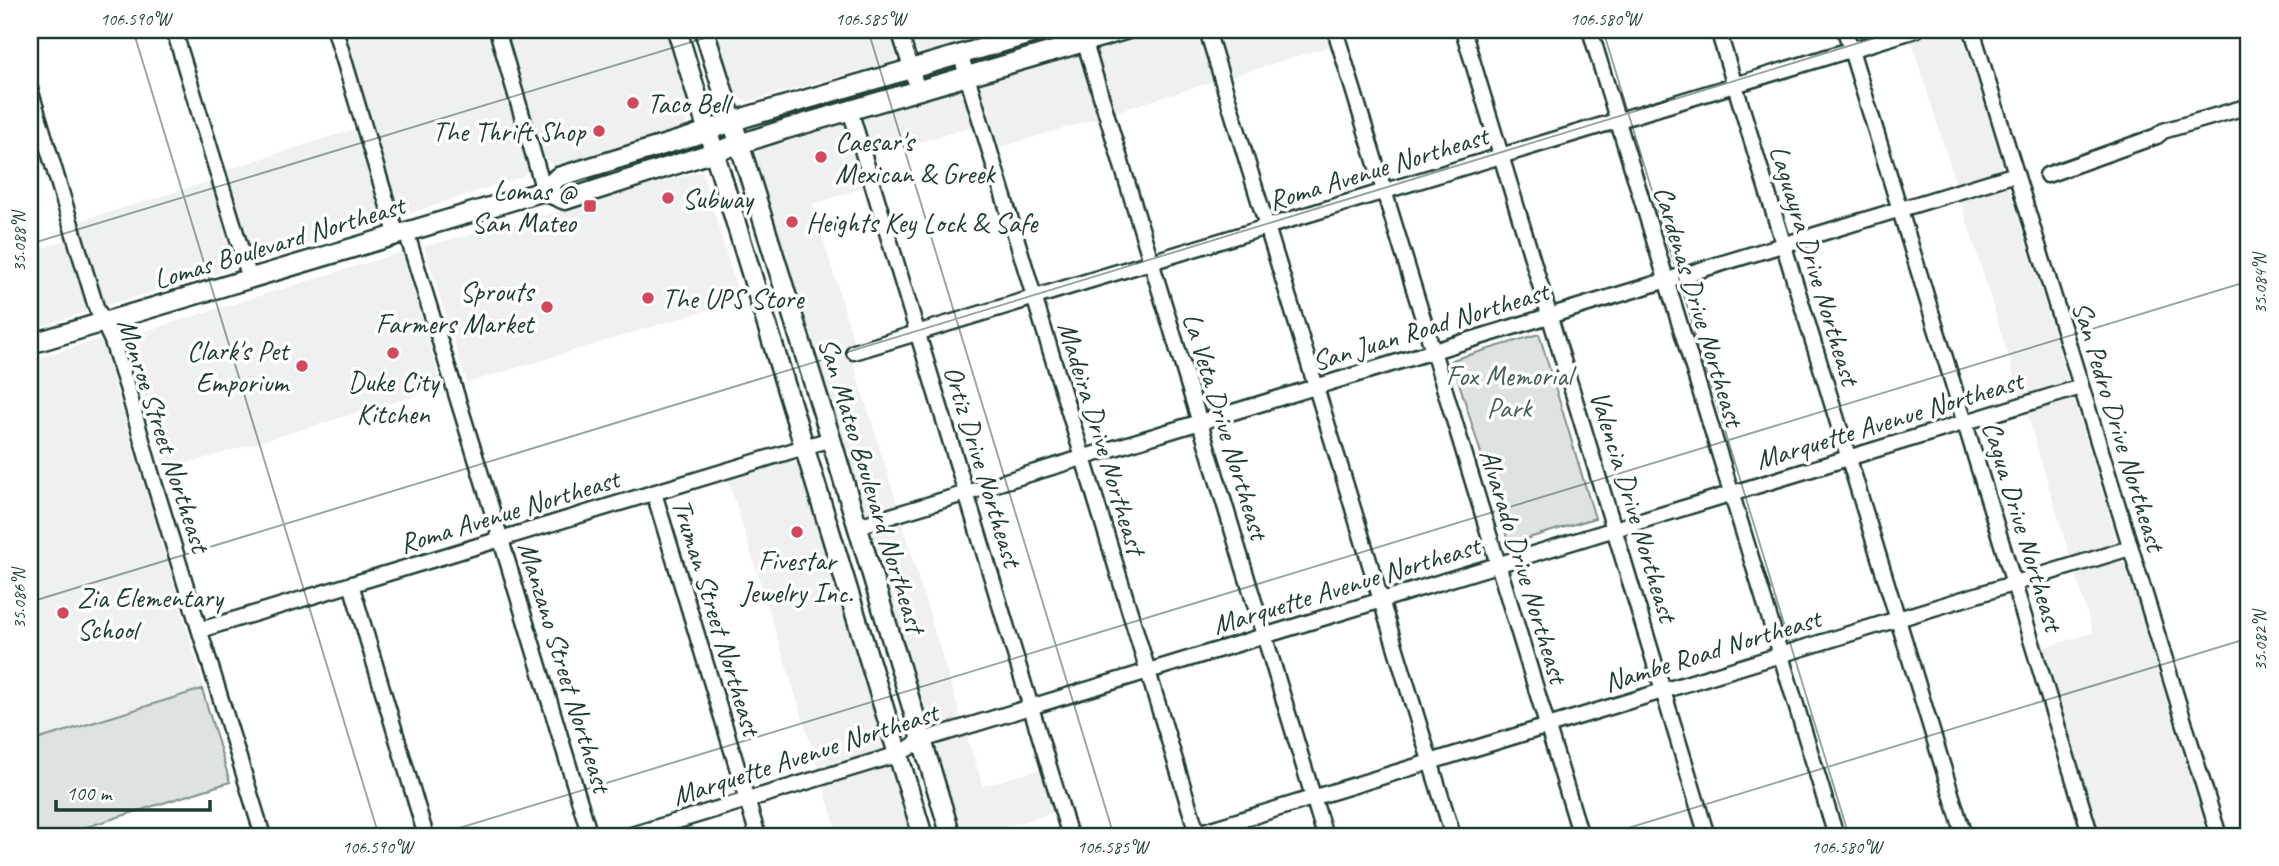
<svg xmlns="http://www.w3.org/2000/svg" width="2279" height="866" viewBox="0 0 2279 866" font-family="Caveat,sans-serif">
<style>
.built{fill:#eef1f0}
.green{fill:#dee3e2;stroke:#7e908b;stroke-width:2}
.lines{fill:none;stroke-linecap:round;stroke-linejoin:round}
.minor-casing{stroke:#1f3d34;stroke-width:19}
.major-casing{stroke:#1f3d34;stroke-width:23}
.minor{stroke:#fff;stroke-width:14}
.major{stroke:#fff;stroke-width:18}
.ticks{fill:none;stroke:#1f3d34;stroke-width:2;stroke-opacity:0.45}
.poi-dot{fill:#d1495b;stroke:#fff;stroke-width:2.5}
.labels{text-anchor:middle;dominant-baseline:central;stroke-width:7;stroke-linejoin:round;paint-order:stroke}
.poi-label{font-size:28px;fill:#1f3d34;stroke:#fff;text-anchor:start}
.street-label{font-size:28px;fill:#1f3d34;stroke:#fff}
.park-label{font-size:28px;fill:#455e57;stroke:#fff}
.neatline{fill:none;stroke:#1f3d34;stroke-width:2.5}
.ticks-label{font-size:18px;text-anchor:middle;fill:#1f3d34}
</style>
<rect width="100%" height="100%" fill="#fff"/>
<filter id="ink" filterUnits="userSpaceOnUse"><feTurbulence type="fractalNoise" baseFrequency=".0143" numOctaves="2"/><feDisplacementMap in="SourceGraphic" scale="14" xChannelSelector="R" yChannelSelector="G"/><feConvolveMatrix kernelMatrix="1 2 1 2 8 2 1 2 1" color-interpolation-filters="sRGB"/></filter>
<g filter="url(#ink)">
<g class="built">
<polygon points="343,30 489,30 529,162 527,172 521,177 405,215 400,214 397,210"/>
<polygon points="505,30 667,30 690,102 691,113 686,123 681,128 554,166 545,157"/>
<polygon points="713,30 892,30 898,50 897,58 891,62 747,102 735,96 731,90"/>
<polygon points="907,30 1017,30 925,53 919,52 913,47"/>
<polygon points="1154,30 1199,30 1215,81 1112,113 1093,52 1095,47"/>
<polygon points="1214,30 1326,30 1331,46 1229,77"/>
<polygon points="1941,30 1961,30 2003,165 2001,170 1956,184 1911,39"/>
<polygon points="1075,53 1080,55 1098,118 994,149 976,82"/>
<polygon points="959,86 962,90 973,127 870,156 861,126 863,118 867,114"/>
<polygon points="836,124 843,125 847,131 865,187 813,204 854,343 848,346 898,507 873,515 862,511 783,257 755,158 759,148 767,143"/>
<polygon points="358,128 383,214 381,222 258,260 251,259 223,171"/>
<polygon points="702,171 740,300 467,383 424,246 505,226"/>
<polygon points="212,181 237,265 233,269 104,306 77,222"/>
<polygon points="2005,184 2009,187 2067,377 2065,381 2020,395 1960,198"/>
<polygon points="67,240 89,306 88,311 30,330 30,252"/>
<polygon points="402,252 442,388 165,470 126,337"/>
<polygon points="96,340 100,341 103,346 204,687 30,741 30,361"/>
<polygon points="2070,399 2075,402 2116,538 2115,543 2070,557 2027,413"/>
<polygon points="788,461 797,464 808,487 883,737 883,744 876,754 819,771 728,479"/>
<polygon points="901,521 962,721 938,728 932,728 926,724 870,545 873,530"/>
<polygon points="2119,561 2125,564 2208,836 2098,836 2041,648 2093,633 2076,575"/>
<polygon points="966,734 983,786 1041,769 1055,812 996,830 982,836 959,836 936,761 935,749 944,741"/>
<polygon points="883,766 889,768 895,774 914,836 838,836 823,785"/>
</g>
<g class="green">
<polygon points="1539,334 1595,518 1509,544 1452,360"/>
<polygon points="202,689 230,782 58,836 30,836 30,742"/>
</g>
<g class="lines">
<defs>
<g id="minor">
<polyline points="174,30 250,279"/>
<polyline points="335,30 396,233"/>
<polyline points="497,30 544,191"/>
<polyline points="899,30 918,90"/>
<polyline points="1081,30 1325,836"/>
<polyline points="1207,30 1453,836"/>
<polyline points="1335,30 1581,836"/>
<polyline points="1463,30 1707,836"/>
<polyline points="1590,30 1836,836"/>
<polyline points="1718,30 1964,836"/>
<polyline points="1845,30 2091,836"/>
<polyline points="1972,30 2219,836"/>
<polyline points="960,53 1198,836"/>
<polyline points="30,89 96,307 112,341 127,387 152,476 263,836"/>
<polyline points="850,110 1070,836"/>
<polyline points="2047,175 2157,136 2163,131 2249,106"/>
<polyline points="406,231 498,530 590,836"/>
<polyline points="854,352 1916,30"/>
<polyline points="654,493 758,836"/>
<polyline points="858,526 2016,174"/>
<polyline points="351,584 426,836"/>
<polyline points="200,630 831,439"/>
<polyline points="628,836 899,754 922,740 2081,387"/>
<polyline points="1188,836 2130,548"/>
</g>
<g id="major">
<polyline points="677,30 923,836"/>
<polyline points="704,30 831,439 951,836"/>
<polyline points="544,191 565,200 786,129 1125,30"/>
<polyline points="30,344 544,191 558,177 693,136 746,117 1044,30"/>
</g>
</defs>
<use href="#minor" class="minor-casing"/>
<use href="#major" class="major-casing"/>
<use href="#minor" class="minor"/>
<use href="#major" class="major"/>
</g>
</g>
<path class="ticks" d="M133,30L379,836M868,30L1114,836M1603,30L1849,836M30,244L731,30M30,602L1901,30M433,836L2249,281M1602,836L2249,638"/>
<g class="poi-dot">
<circle cx="633" cy="103" r="7"/>
<circle cx="599" cy="131" r="7"/>
<circle cx="821" cy="157" r="7"/>
<circle cx="668" cy="198" r="7"/>
<rect x="583" y="199" width="14" height="14" rx="3.5"/>
<circle cx="792" cy="222" r="7"/>
<circle cx="648" cy="298" r="7"/>
<circle cx="547" cy="307" r="7"/>
<circle cx="393" cy="353" r="7"/>
<circle cx="302" cy="366" r="7"/>
<circle cx="797" cy="532" r="7"/>
<circle cx="63" cy="613" r="7"/>
</g>
<g class="labels">
<g class="poi-label">
<text x="647" y="103">Taco Bell</text>
<text x="585" y="131" text-anchor="end">The Thrift Shop</text>
<text x="835" y="141">Caesar's<tspan x="835" dy="32">Mexican &amp; Greek</tspan></text>
<text x="576" y="190" text-anchor="end">Lomas @<tspan x="576" dy="32">San Mateo</tspan></text>
<text x="682" y="198">Subway</text>
<text x="806" y="222">Heights Key Lock &amp; Safe</text>
<text x="533" y="291" text-anchor="end">Sprouts<tspan x="533" dy="32">Farmers Market</tspan></text>
<text x="662" y="298">The UPS Store</text>
<text x="288" y="350" text-anchor="end">Clark's Pet<tspan x="288" dy="32">Emporium</tspan></text>
<text x="393" y="381" text-anchor="middle">Duke City<tspan x="393" dy="32">Kitchen</tspan></text>
<text x="797" y="560" text-anchor="middle">Fivestar<tspan x="797" dy="32">Jewelry Inc.</tspan></text>
<text x="77" y="597">Zia Elementary<tspan x="77" dy="32">School</tspan></text>
</g>
<g class="street-label">
<text transform="translate(1378 168) rotate(-17)">Roma Avenue Northeast</text>
<text transform="translate(279 242) rotate(-17)">Lomas Boulevard Northeast</text>
<text transform="translate(1815 265) rotate(73)">Laguayra Drive Northeast</text>
<text transform="translate(1699 306) rotate(73)">Cardenas Drive Northeast</text>
<text transform="translate(1430 326) rotate(-17)">San Juan Road Northeast</text>
<text transform="translate(1889 420) rotate(-17)">Marquette Avenue Northeast</text>
<text transform="translate(1226 426) rotate(73)">La Veta Drive Northeast</text>
<text transform="translate(2119 426) rotate(73)">San Pedro Drive Northeast</text>
<text transform="translate(164 435) rotate(72)">Monroe Street Northeast</text>
<text transform="translate(1102 438) rotate(73)">Madeira Drive Northeast</text>
<text transform="translate(983 466) rotate(73)">Ortiz Drive Northeast</text>
<text transform="translate(872 485) rotate(73)">San Mateo Boulevard Northeast</text>
<text transform="translate(1634 506) rotate(73)">Valencia Drive Northeast</text>
<text transform="translate(509 511) rotate(-17)">Roma Avenue Northeast</text>
<text transform="translate(2023 526) rotate(73)">Cagua Drive Northeast</text>
<text transform="translate(1524 566) rotate(73)">Alvarado Drive Northeast</text>
<text transform="translate(1346 585) rotate(-17)">Marquette Avenue Northeast</text>
<text transform="translate(717 617) rotate(73)">Truman Street Northeast</text>
<text transform="translate(1712 650) rotate(-17)">Nambe Road Northeast</text>
<text transform="translate(565 667) rotate(73)">Manzano Street Northeast</text>
<text transform="translate(805 754) rotate(-18)">Marquette Avenue Northeast</text>
</g>
<g class="park-label">
<text x="1509" y="375">Fox Memorial<tspan x="1509" dy="32">Park</tspan></text>
</g>
</g>
<rect width="2279" height="866" fill="none" stroke="#fff" stroke-width="77"/>
<path d="M56 800v10h154v-10" fill="none" stroke="#1f3d34" stroke-width="3.5"/>
<text x="66" y="800" font-size="21" fill="#1f3d34" stroke="#ffffff" stroke-width="5" paint-order="stroke">100 m</text>
<rect x="38" y="38" width="2202" height="790" class="neatline"/>
<g class="ticks-label">
<text x="135" y="25">106.590°W</text>
<text x="870" y="25">106.585°W</text>
<text x="1605" y="25">106.580°W</text>
<text transform="translate(19 242) rotate(-90)" y="6">35.088°N</text>
<text transform="translate(2260 284) rotate(-90)" y="6">35.084°N</text>
<text transform="translate(19 599) rotate(-90)" y="6">35.086°N</text>
<text transform="translate(2260 641) rotate(-90)" y="6">35.082°N</text>
<text x="377" y="853">106.590°W</text>
<text x="1112" y="853">106.585°W</text>
<text x="1846" y="853">106.580°W</text>
</g>
</svg>
